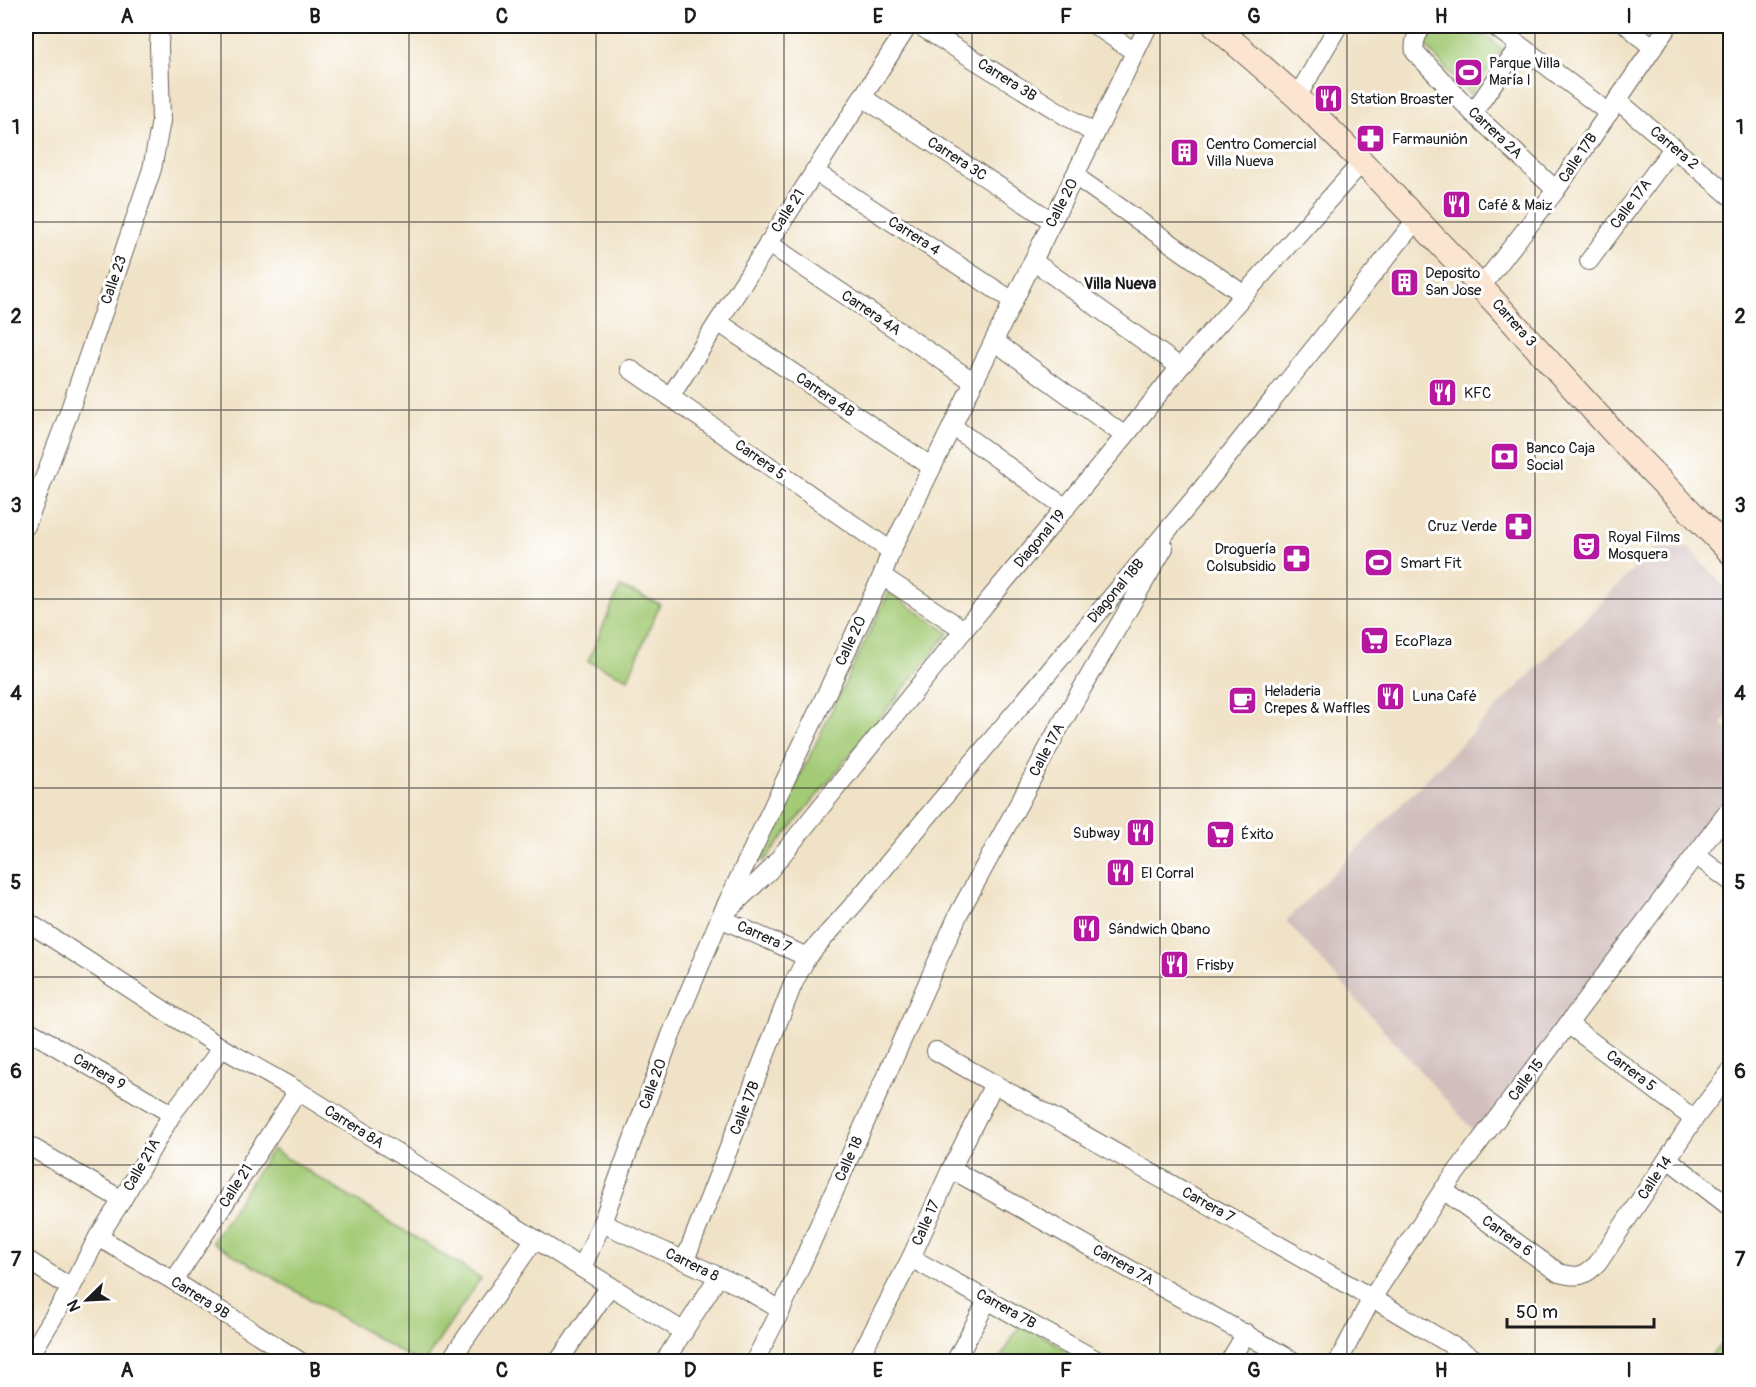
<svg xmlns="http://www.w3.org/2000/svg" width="1756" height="1387" viewBox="0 0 1756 1387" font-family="Pangolin,sans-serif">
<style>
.industrial{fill:#d1bfbd}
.green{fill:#a3ca74;stroke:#607348;stroke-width:1.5}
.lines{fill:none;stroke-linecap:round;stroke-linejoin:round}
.street-casing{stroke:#666158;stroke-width:20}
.secondary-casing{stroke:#666158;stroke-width:26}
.street{stroke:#fff;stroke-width:18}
.secondary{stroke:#fce5d0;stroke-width:24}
.grid{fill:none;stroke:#1c1c1c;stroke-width:1.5;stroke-opacity:0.55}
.labels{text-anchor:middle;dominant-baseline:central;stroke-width:6;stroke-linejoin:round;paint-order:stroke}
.poi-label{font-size:15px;fill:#1c1c1c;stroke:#fff;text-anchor:start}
.street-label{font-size:15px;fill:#1c1c1c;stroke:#fff}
.neighbourhood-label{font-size:16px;font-weight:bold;fill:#1c1c1c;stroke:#fff}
.neatline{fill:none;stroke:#1c1c1c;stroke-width:2}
.grid-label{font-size:20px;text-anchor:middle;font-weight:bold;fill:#1c1c1c}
</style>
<rect width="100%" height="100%" fill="#fff"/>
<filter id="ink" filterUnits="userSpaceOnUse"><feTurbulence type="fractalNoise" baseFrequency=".0167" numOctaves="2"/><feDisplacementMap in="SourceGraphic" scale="12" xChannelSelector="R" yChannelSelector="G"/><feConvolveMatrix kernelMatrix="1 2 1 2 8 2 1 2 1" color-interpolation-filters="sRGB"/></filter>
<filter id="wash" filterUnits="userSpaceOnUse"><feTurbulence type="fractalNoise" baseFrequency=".008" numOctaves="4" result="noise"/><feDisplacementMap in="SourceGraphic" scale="24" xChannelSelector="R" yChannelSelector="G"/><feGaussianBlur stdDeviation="1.35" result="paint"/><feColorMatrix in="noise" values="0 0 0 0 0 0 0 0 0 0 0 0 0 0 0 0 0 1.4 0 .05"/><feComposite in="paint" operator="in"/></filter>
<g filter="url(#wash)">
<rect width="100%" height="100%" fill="#f0e2c6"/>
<polygon class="industrial" points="1689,548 1730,593 1730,714 1722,723 1730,733 1730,801 1480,1138 1286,921 1654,549"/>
<g class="green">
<polygon points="1431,26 1474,26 1503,49 1470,95 1423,43"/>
<polygon points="620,587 660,604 628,679 588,661"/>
<polygon points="889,592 949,633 764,861 760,859"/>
<polygon points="272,1149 481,1278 425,1361 416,1361 212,1242"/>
<polygon points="1021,1323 1088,1362 998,1362"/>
<polygon points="1730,1333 1730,1361 1707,1361"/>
</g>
</g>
<g filter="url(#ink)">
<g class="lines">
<defs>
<g id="street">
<polyline points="920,26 1095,134"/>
<polyline points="1096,26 1135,52"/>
<path d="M1422,26C1417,35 1413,42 1415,52L1473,113L1556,190"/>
<polyline points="1494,26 1609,113"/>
<polyline points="1628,26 1653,48"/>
<polyline points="862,97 1052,221"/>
<polyline points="1297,97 1338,26"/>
<polyline points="1617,100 1730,196"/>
<polyline points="1473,113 1519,46"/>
<polyline points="814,171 1013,301"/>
<polyline points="1075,176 1243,294"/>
<polyline points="768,243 974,382"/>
<polyline points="1033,261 1180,367"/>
<polyline points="1589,261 1674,147"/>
<polyline points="1481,287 1556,190 1668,26"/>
<polyline points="718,322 932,467"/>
<polyline points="994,341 1125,436"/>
<polyline points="630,369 891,551"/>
<polyline points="670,397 908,26"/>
<polyline points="952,426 1066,508"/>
<polyline points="26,526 68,415 152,169 161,121 159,46 160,26"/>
<polyline points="882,576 964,630"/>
<polyline points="1697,856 1730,881"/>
<polyline points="728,910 769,871 964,630 1125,436 1180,367 1362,162"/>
<polyline points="720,918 807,957"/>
<polyline points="26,921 222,1048 298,1091 684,1332"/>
<polyline points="1568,1024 1694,1119"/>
<polyline points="26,1029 172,1114"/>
<polyline points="936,1051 1372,1298 1480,1362"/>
<polyline points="26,1144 122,1200"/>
<polyline points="1668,1159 1730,1207"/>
<polyline points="951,1169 1295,1362"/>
<path d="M1443,1190L1559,1273C1578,1278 1584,1277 1598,1263L1694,1119L1730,1072"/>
<polyline points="602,1223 740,1286 781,1310"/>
<polyline points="98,1237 174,1281 301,1362"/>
<polyline points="911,1258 1100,1362"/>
<polyline points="26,1259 71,1288"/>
<polyline points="685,1260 793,984 807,957 855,903 1193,500 1417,219"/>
<polyline points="582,1268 602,1223 671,1035 720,918 882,576 891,551 1148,26"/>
<polyline points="174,1281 298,1091"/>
<polyline points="26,1362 71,1288 98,1237 122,1200 172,1114 222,1048"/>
<polyline points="449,1362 534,1240"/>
<polyline points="558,1362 610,1286"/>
<polyline points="664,1362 718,1277"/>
<polyline points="754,1362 781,1310 959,913 1018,805 1056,733 1164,548"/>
<polyline points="857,1362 911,1258 951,1169 994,1084"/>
<polyline points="955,1362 988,1299"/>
<polyline points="1229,1362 1246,1333"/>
<polyline points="1338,1362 1372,1298 1443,1190 1730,809"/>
</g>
<polyline id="secondary" points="1215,26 1297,97 1362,162 1481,287 1616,435 1730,552"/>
</defs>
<use href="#street" class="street-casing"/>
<use href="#secondary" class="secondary-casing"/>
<use href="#street" class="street"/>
<use href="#secondary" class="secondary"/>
</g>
</g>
<path class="grid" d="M221,26V1362M409,26V1362M596,26V1362M784,26V1362M972,26V1362M1160,26V1362M1347,26V1362M1535,26V1362M26,222H1730M26,410H1730M26,599H1730M26,788H1730M26,977H1730M26,1165H1730"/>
<defs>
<symbol id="stadium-square" viewBox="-11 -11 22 22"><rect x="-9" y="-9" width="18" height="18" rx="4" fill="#b5179e" stroke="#fff"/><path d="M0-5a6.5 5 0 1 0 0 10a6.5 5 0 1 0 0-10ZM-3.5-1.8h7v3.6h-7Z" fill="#fff"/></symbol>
<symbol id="restaurant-square" viewBox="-11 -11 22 22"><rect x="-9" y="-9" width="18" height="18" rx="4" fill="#b5179e" stroke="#fff"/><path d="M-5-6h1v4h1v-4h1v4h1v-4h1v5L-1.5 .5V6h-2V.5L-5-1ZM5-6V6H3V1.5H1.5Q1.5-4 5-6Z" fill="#fff"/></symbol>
<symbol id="pharmacy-square" viewBox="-11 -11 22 22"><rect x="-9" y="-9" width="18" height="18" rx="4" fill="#b5179e" stroke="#fff"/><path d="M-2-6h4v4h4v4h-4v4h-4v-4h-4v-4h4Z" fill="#fff"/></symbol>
<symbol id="building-square" viewBox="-11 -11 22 22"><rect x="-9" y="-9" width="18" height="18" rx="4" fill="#b5179e" stroke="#fff"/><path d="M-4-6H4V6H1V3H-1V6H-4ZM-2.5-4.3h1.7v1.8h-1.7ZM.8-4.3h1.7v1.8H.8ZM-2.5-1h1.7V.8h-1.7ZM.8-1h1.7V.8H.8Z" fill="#fff"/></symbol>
<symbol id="bank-square" viewBox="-11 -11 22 22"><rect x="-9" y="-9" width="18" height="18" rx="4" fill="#b5179e" stroke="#fff"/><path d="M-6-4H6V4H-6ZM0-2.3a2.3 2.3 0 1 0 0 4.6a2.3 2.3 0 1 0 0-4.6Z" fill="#fff"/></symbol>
<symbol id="theatre-square" viewBox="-11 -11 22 22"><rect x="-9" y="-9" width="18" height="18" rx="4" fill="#b5179e" stroke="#fff"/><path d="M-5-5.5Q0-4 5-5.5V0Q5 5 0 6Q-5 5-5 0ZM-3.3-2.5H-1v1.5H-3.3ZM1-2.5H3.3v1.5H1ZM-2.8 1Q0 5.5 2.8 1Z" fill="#fff"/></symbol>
<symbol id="supermarket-square" viewBox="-11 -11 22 22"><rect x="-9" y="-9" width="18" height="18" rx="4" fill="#b5179e" stroke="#fff"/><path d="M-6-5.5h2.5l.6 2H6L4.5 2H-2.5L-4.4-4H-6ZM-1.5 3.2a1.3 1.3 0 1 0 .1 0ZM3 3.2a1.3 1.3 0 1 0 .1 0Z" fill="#fff"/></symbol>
<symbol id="cafe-square" viewBox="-11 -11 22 22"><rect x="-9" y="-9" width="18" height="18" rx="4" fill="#b5179e" stroke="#fff"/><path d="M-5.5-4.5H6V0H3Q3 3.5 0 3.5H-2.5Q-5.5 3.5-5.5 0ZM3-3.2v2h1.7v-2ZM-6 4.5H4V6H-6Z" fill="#fff"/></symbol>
</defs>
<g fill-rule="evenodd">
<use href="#stadium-square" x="1452" y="56" width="33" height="33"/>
<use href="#restaurant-square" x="1312" y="82" width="33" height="33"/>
<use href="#pharmacy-square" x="1354" y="122" width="33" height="33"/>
<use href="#building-square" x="1168" y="136" width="33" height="33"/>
<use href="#restaurant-square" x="1440" y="188" width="33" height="33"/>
<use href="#building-square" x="1388" y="266" width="33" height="33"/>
<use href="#restaurant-square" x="1426" y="376" width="33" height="33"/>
<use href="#bank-square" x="1488" y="440" width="33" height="33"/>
<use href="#pharmacy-square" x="1502" y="510" width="33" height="33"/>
<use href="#theatre-square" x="1570" y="530" width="33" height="33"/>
<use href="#pharmacy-square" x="1280" y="542" width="33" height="33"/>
<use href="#stadium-square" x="1362" y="546" width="33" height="33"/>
<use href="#supermarket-square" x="1358" y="624" width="33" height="33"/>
<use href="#restaurant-square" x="1374" y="680" width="33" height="33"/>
<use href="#cafe-square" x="1226" y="684" width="33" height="33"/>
<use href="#restaurant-square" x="1124" y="816" width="33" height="33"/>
<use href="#supermarket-square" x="1204" y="818" width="33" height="33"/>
<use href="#restaurant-square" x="1104" y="856" width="33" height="33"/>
<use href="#restaurant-square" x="1070" y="912" width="33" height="33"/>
<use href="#restaurant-square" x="1158" y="948" width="33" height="33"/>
</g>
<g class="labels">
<g class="poi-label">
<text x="1489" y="63">Parque Villa<tspan x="1489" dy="17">María I</tspan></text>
<text x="1350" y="99">Station Broaster</text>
<text x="1392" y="139">Farmaunión</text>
<text x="1206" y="144">Centro Comercial<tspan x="1206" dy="17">Villa Nueva</tspan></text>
<text x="1478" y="205">Café &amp; Maiz</text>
<text x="1425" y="273">Deposito<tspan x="1425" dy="17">San Jose</tspan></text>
<text x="1464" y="393">KFC</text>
<text x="1526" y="448">Banco Caja<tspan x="1526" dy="17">Social</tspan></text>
<text x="1497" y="526" text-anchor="end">Cruz Verde</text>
<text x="1608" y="537">Royal Films<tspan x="1608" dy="17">Mosquera</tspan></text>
<text x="1276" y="549" text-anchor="end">Droguería<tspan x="1276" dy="17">Colsubsidio</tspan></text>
<text x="1400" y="563">Smart Fit</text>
<text x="1395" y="641">EcoPlaza</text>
<text x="1264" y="691">Heladeria<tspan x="1264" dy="17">Crepes &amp; Waffles</tspan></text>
<text x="1412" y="696">Luna Café</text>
<text x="1120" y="833" text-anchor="end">Subway</text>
<text x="1241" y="834">Éxito</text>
<text x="1141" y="873">El Corral</text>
<text x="1108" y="929">Sándwich Qbano</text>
<text x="1196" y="965">Frisby</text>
</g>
<g class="street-label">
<text transform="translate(1007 80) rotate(32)">Carrera 3B</text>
<text transform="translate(1495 133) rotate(43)">Carrera 2A</text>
<text transform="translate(1674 148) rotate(40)">Carrera 2</text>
<text transform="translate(1578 158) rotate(-56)">Calle 17B</text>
<text transform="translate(957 159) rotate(33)">Carrera 3C</text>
<text transform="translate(1062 203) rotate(-63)">Calle 20</text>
<text transform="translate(1631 204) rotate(-53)">Calle 17A</text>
<text transform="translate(788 211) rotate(-57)">Calle 21</text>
<text transform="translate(914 236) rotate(33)">Carrera 4</text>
<text transform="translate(114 280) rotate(-71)">Calle 23</text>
<text transform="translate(871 313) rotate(34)">Carrera 4A</text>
<text transform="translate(1514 323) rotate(48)">Carrera 3</text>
<text transform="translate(825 395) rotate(34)">Carrera 4B</text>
<text transform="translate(760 460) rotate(35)">Carrera 5</text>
<text transform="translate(1040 539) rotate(-50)">Diagonal 19</text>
<text transform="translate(1116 591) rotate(-50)">Diagonal 18B</text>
<text transform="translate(851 641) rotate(-65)">Calle 20</text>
<text transform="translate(1047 750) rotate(-62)">Calle 17A</text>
<text transform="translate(764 937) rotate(24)">Carrera 7</text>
<text transform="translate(1631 1071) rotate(37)">Carrera 5</text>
<text transform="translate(99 1072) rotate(30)">Carrera 9</text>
<text transform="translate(1526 1080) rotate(-53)">Calle 15</text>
<text transform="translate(653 1084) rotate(-70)">Calle 20</text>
<text transform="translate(745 1108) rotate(-69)">Calle 17B</text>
<text transform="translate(354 1127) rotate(32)">Carrera 8A</text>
<text transform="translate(849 1159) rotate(-66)">Calle 18</text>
<text transform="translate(142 1165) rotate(-60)">Calle 21A</text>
<text transform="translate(1655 1178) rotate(-56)">Calle 14</text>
<text transform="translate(236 1186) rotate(-57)">Calle 21</text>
<text transform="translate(1208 1205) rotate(29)">Carrera 7</text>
<text transform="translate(926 1223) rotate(-66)">Calle 17</text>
<text transform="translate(1507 1236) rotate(36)">Carrera 6</text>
<text transform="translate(692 1265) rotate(26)">Carrera 8</text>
<text transform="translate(1123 1265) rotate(29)">Carrera 7A</text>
<text transform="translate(200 1298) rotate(32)">Carrera 9B</text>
<text transform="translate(1006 1309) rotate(29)">Carrera 7B</text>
</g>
<g class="neighbourhood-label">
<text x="1120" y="284">Villa Nueva</text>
</g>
</g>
<rect width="1756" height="1387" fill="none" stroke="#fff" stroke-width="66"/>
<g transform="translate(87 1300) rotate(246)" stroke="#ffffff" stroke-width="4.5" paint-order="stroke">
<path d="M0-4.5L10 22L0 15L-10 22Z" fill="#1c1c1c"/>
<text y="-9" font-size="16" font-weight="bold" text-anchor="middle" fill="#1c1c1c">N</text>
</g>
<path d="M1507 1318v9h147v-9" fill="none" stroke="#1c1c1c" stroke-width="3"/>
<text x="1516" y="1318" font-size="18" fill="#1c1c1c" stroke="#ffffff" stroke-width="4.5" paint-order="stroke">50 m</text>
<rect x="33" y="33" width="1690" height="1321" class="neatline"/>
<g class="grid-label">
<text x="127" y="23">A</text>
<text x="315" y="23">B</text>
<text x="502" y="23">C</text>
<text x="690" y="23">D</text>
<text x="878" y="23">E</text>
<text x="1066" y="23">F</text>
<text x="1254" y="23">G</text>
<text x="1441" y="23">H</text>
<text x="1629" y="23">I</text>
<text x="16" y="134">1</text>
<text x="1740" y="134">1</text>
<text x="16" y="323">2</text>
<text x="1740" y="323">2</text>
<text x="16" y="512">3</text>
<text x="1740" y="512">3</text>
<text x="16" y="700">4</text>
<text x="1740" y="700">4</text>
<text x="16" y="889">5</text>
<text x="1740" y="889">5</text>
<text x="16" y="1078">6</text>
<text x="1740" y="1078">6</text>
<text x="16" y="1266">7</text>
<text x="1740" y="1266">7</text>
<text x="127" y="1377">A</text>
<text x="315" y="1377">B</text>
<text x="502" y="1377">C</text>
<text x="690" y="1377">D</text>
<text x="878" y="1377">E</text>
<text x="1066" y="1377">F</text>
<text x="1254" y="1377">G</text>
<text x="1441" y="1377">H</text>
<text x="1629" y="1377">I</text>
</g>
</svg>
